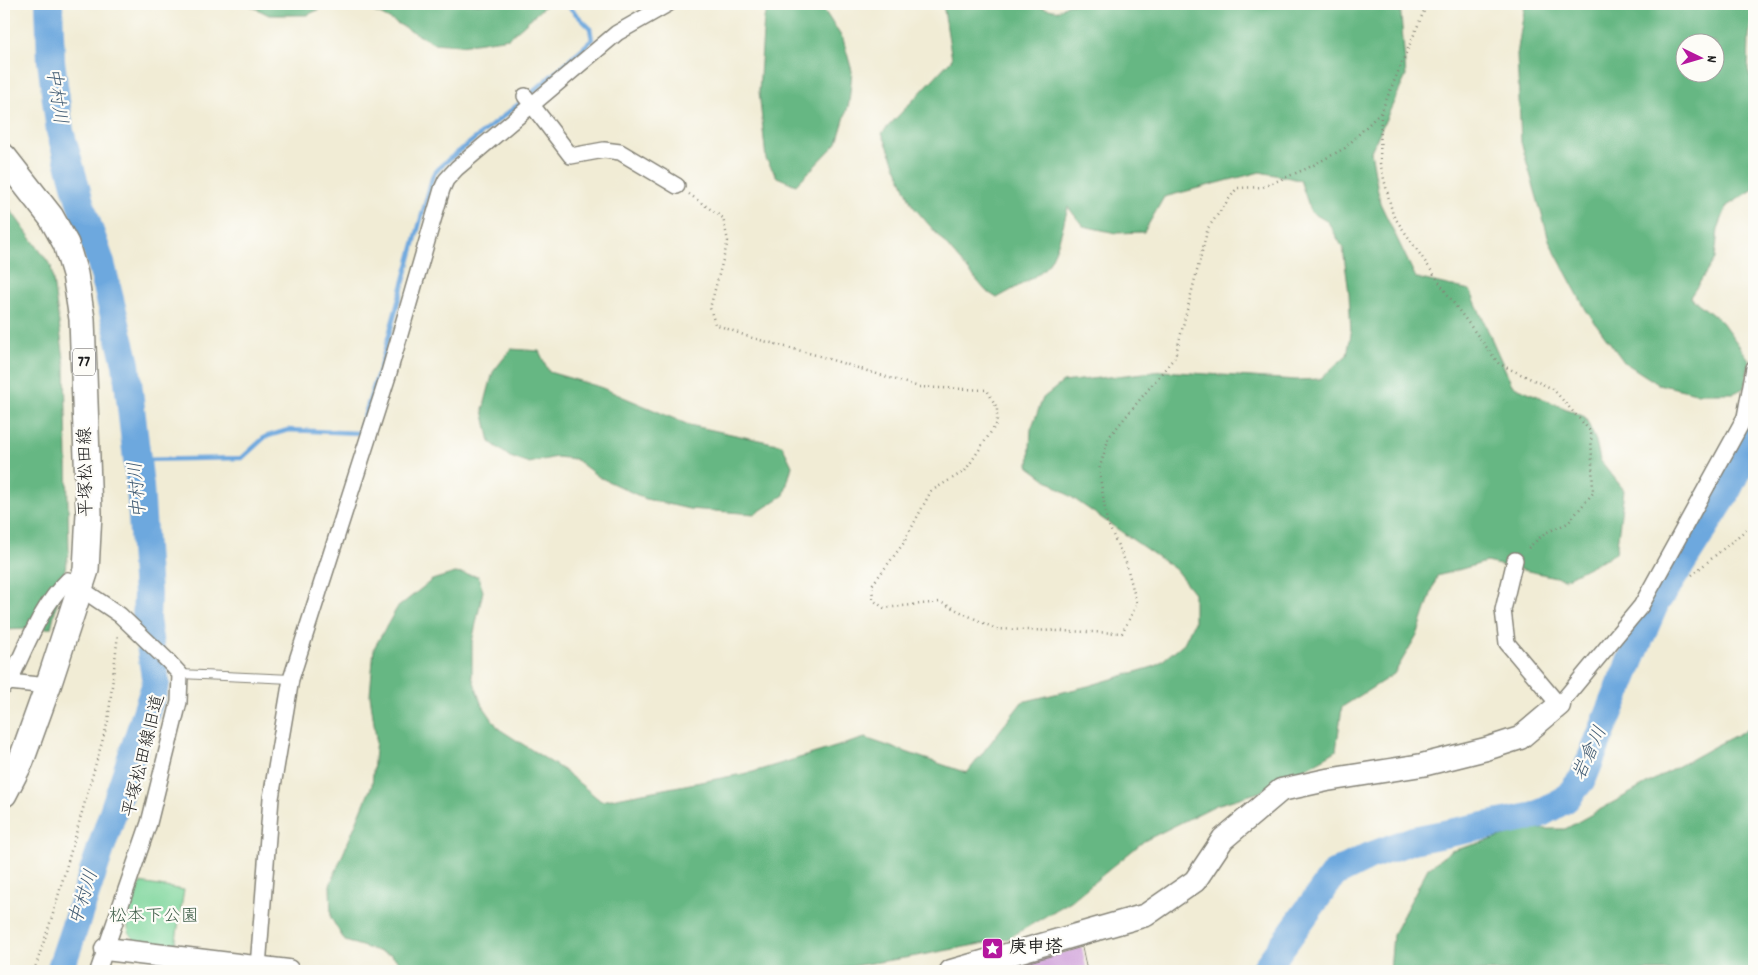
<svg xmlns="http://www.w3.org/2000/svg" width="1758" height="975" viewBox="0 0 1758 975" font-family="Dekko,'Klee One',sans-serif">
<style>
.green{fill:#7dd69b;stroke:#4c795c}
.forest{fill:#66b783;stroke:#416a50;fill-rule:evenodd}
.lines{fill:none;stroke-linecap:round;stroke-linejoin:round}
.stream{stroke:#6da8de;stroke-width:4.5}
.river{stroke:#6da8de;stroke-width:28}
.building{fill:#ca95d7}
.lane-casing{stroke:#868478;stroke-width:10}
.street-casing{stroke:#868478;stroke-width:18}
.secondary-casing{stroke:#868478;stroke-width:25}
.primary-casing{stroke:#868478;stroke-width:28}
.path{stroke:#868478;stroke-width:2.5;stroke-dasharray:1 4;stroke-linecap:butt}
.lane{stroke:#fff;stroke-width:8}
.street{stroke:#fff;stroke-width:15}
.secondary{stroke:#fff;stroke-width:22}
.primary{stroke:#fff;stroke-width:25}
.labels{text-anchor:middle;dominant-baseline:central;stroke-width:4.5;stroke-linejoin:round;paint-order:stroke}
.shield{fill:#fdfcf7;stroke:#605f5e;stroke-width:1}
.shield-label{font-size:16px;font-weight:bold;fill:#1c1c1c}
.street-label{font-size:18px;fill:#1c1c1c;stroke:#fdfcf7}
.park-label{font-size:18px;fill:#3e5d48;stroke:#fdfcf7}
.poi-label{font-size:18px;font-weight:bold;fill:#1c1c1c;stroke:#fdfcf7;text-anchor:start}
.water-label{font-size:19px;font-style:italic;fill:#405b73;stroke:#fdfcf7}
</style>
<rect width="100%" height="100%" fill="#fdfcf7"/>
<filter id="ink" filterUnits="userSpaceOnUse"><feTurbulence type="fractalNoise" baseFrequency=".02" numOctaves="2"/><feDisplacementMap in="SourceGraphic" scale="10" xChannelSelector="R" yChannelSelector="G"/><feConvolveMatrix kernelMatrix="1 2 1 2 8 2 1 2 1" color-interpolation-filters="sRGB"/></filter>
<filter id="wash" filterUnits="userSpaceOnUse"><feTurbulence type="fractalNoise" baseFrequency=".0096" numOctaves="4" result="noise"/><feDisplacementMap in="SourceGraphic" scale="20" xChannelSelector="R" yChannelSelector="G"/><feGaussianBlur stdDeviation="1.12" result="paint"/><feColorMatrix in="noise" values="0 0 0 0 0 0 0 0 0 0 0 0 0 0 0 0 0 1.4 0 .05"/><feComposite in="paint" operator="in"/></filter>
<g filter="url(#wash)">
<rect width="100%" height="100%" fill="#f1ecd5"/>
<path class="green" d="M140,883L184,890L175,946C164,945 150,945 140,942C116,935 133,898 140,883Z"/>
<g class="forest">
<polygon points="247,4 331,4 307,15 269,15"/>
<polygon points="354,4 547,4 509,38 461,45 433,43 382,15"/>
<polygon points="771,4 820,4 843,39 852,71 849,103 837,143 796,185 777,177 766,159 759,91 764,18"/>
<path d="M943,4H1034L1035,6L1058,11L1068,4H1400L1406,76L1371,151L1380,203L1416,278L1470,290L1512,385L1585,417L1596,441L1600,460L1624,490L1616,553L1565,579L1486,562L1437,576L1418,633L1394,674L1342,707L1336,751L1303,770L1280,779L1260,792L1216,805L1144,841L1071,901L1007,939L911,957L820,971H410L391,955L345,941L331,918L330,885L372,785L376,738L370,695L374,648L397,608L432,580L455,573L478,576L483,591L472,642V676L481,703L499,729L563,770L601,801L753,772L865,738L967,773L1022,702L1088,686L1156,666L1184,643L1194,622V593L1175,569L1044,478L1029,467L1031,429L1043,398L1063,382L1162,371L1296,380L1320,379L1347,355L1351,334L1349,293L1343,248L1328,222L1311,212L1300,180L1260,172L1164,197L1144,232L1116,233L1083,226L1068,207C1063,225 1059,247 1049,263C1042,275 1009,291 997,298L986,291L912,205L882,133L952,59Z"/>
<path d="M1525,4H1754L1749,37L1748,70L1754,89V189L1727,206L1718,229L1715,259L1690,297L1722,322L1750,361L1744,388L1734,393H1696L1658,384L1624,362L1586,310L1550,243L1521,142L1517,55ZM1686,42H1716V72H1686Z"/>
<polygon points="4,201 51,266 65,366 69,552 51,628 4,630"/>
<polygon points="511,349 539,351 549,372 600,387 689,425 782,445 792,466 784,495 755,514 689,509 646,499 599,477 575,459 556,457 529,463 510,457 490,442 483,410 493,372"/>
<polygon points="1754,726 1754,971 1390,971 1393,934 1428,868 1451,851 1530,829 1565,829 1715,746"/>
</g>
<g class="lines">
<polyline class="stream" points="137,460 242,458 265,437 288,430 359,433 381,364 433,175 443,164 525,99 592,40 590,28 566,4"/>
<g class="river">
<polyline points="49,4 51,61 60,131 82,209 101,263 126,364 140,486 147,594 146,620 156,683 60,971"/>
<polyline points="1264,971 1334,874 1370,856 1413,840 1536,816 1566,799 1583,778 1635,650 1656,602 1670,582 1725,495 1754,436"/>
</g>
</g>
<g id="blocks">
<polygon class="building" points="1082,947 1087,971 1009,971 1009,968"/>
</g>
</g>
<g filter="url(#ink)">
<use href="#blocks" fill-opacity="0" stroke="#868478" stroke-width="1"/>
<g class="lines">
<defs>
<polyline id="lane" points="180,674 291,679"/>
<g id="street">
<polyline points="525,96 571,156 604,150 620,152 677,186"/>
<polyline points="1515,560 1503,610 1507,643 1559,705 1641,606 1745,417 1754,368"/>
<path d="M9,682C26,648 40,607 68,580L120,615L167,660L180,674L179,702L149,823L98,971"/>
<polyline points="4,687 9,682 48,686"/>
<polyline points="258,967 271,798 291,679 388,376 442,189 446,180 457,168 617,33 668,4"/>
</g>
<g id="secondary">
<polyline points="106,949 288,971"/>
<polyline points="951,971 1146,915 1195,881 1223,839 1281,790 1327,780 1422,765 1486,749 1520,738 1559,705"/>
</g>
<polyline id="primary" points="4,157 51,217 66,244 75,274 82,319 89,513 86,570 48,686 21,761 4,794"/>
</defs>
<use href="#lane" class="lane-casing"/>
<use href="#street" class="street-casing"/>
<use href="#secondary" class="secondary-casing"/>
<use href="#primary" class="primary-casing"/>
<g class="path">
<polyline points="1381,113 1380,163 1393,215 1457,308 1499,364 1553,389 1591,432 1593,493 1568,523 1545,533 1526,550"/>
<polyline points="689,194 723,218 728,241 710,308 715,324 749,337 816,355 919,387 987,390 997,408 997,423 965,471 931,491 903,544 872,585 873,600 884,608 940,602 996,629 1122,633 1137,604 1126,563 1107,522 1099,470 1109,437 1175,357 1208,228 1237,188 1263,187 1308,168 1345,148 1381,112 1427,4"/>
<polyline points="1692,575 1754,523"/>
<polyline points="34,971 53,914 108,721 118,634"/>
</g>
<use href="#lane" class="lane"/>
<use href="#street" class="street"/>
<use href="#secondary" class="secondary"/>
<use href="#primary" class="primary"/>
</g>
</g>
<defs>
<symbol id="sight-square" viewBox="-11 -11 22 22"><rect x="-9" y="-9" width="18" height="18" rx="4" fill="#b5179e" stroke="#fdfcf7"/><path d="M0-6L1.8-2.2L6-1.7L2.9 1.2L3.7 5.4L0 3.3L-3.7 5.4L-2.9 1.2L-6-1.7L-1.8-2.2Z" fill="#fff"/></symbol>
</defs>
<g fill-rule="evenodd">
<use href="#sight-square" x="980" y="936" width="25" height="25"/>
</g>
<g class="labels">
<rect class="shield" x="73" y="348.5" width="22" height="27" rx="4"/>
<g class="shield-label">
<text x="84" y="362">77</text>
</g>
<g class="street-label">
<text transform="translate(87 472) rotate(-91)">平塚松田線</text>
<text transform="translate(145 756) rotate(-76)">平塚松田線旧道</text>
</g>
<g class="park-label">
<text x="154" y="917">松本下公園</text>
</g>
<g class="poi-label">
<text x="1009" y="948">庚申塔</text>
</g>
<g class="water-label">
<text transform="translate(55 96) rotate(82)">中村川</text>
<text transform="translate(139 490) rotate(-94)">中村川</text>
<text transform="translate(1591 754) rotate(-65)">岩倉川</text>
<text transform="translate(85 898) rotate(-72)">中村川</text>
</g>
</g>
<rect width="1758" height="975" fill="none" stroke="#fdfcf7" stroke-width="20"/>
<g transform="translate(1700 58) rotate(95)"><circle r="24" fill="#fdfcf7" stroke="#a3a29f"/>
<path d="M0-4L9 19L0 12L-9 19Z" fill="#b5179e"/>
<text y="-8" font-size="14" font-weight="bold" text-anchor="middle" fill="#1c1c1c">N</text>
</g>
</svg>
